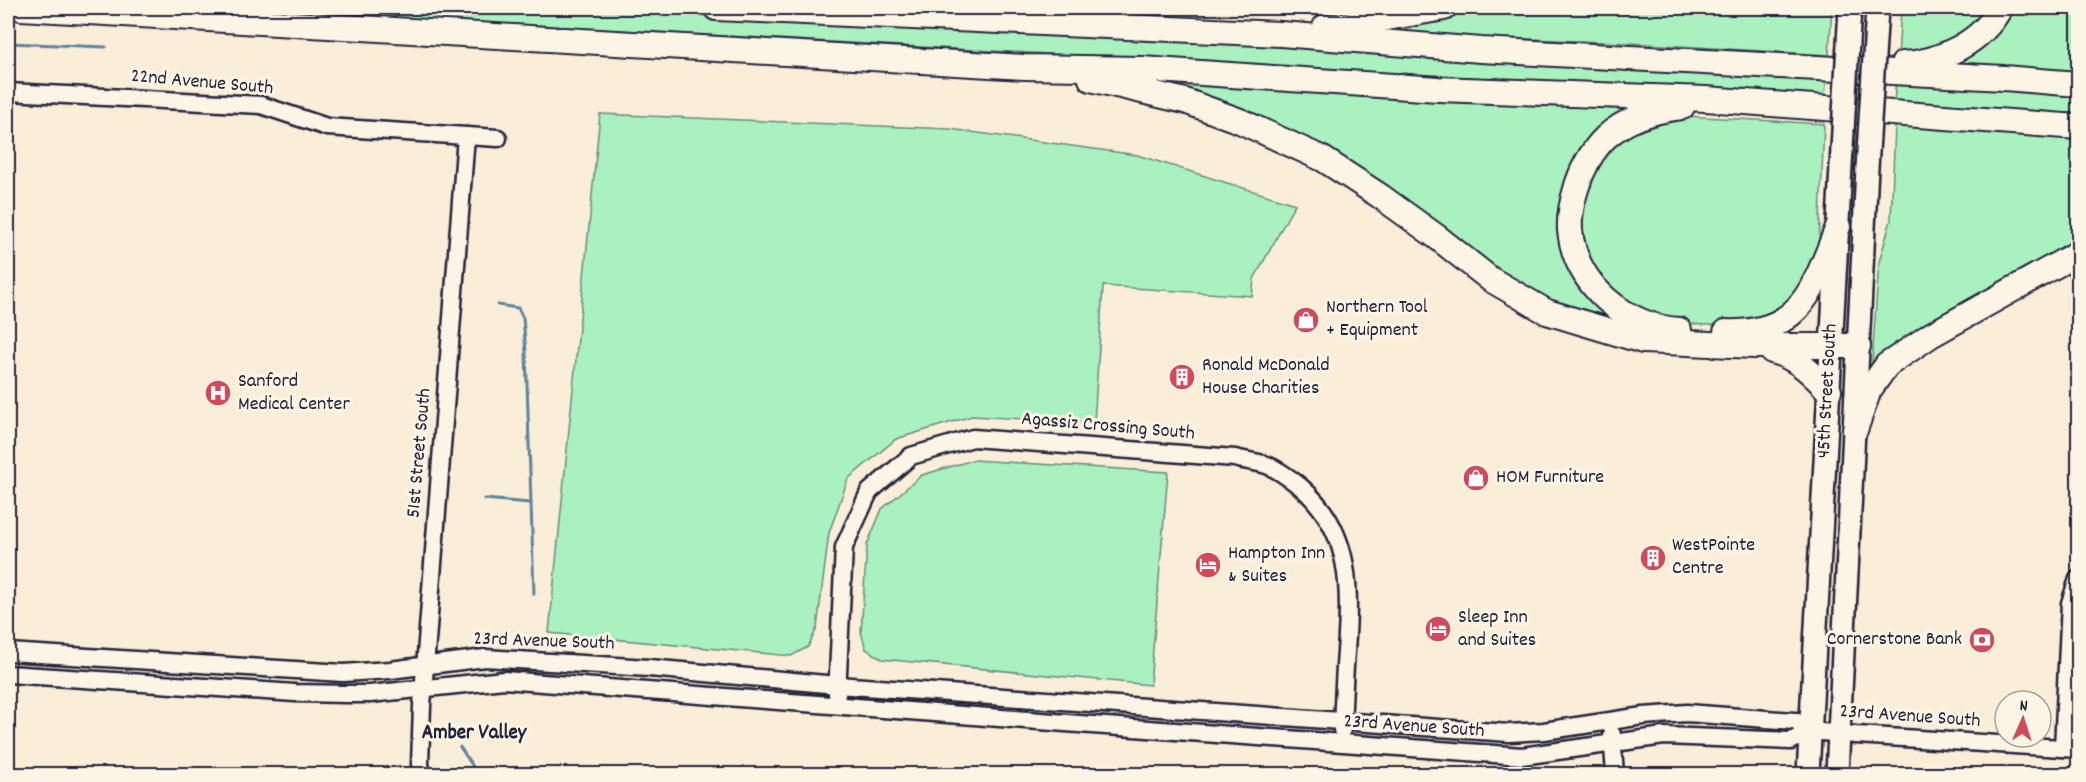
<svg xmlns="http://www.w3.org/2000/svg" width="2086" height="782" viewBox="0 0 2086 782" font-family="Dekko,sans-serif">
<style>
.green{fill:#a9f2c0;stroke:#668a7e;stroke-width:1.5}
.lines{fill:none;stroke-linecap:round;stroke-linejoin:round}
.stream{stroke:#5a849e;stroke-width:3}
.minor-casing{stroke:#22223b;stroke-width:21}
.major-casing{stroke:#22223b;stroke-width:26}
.highway-casing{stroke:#22223b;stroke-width:28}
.minor{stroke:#fcf5e5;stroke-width:16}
.major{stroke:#fcf5e5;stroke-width:21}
.highway{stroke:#fcf5e5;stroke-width:24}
.major-bridge-casing{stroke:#22223b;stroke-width:26;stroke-linecap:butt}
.major-bridge{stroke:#fcf5e5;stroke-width:21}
.labels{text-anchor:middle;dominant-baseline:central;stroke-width:6;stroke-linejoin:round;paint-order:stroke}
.street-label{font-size:20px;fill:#22223b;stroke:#fcf5e5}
.poi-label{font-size:20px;fill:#22223b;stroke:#fcf5e5;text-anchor:start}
.neighbourhood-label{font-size:21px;font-weight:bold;fill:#22223b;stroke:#fcf5e5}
</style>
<rect width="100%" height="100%" fill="#faeed8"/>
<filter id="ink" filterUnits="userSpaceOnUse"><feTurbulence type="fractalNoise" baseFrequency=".0167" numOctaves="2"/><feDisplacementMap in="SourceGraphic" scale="12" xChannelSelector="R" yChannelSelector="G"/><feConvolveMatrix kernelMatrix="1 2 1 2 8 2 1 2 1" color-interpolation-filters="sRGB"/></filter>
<g filter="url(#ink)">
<g class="green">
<polygon points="220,8 579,8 1827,76 1825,97"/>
<polygon points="1467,8 1832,8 1829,55 1631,43 1373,33"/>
<polygon points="1901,8 1994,8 1964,39 1898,57"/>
<polygon points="2009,8 2078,8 2078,74 1955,67 1954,59"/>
<polygon points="1165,80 1629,107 1629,113 1613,122 1564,229 1632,324 1547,304 1440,231 1166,90"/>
<polygon points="1896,80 2078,93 2078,114 1894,102"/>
<polygon points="600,114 950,129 1137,155 1295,204 1254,279 1252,296 1103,286 1094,423 972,416 896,439 848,479 829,533 817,628 808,647 791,656 549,633"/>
<polygon points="1668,115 1824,124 1819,244 1799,300 1749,325 1704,325 1671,322 1618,301 1586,257 1577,204 1605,146"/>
<polygon points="1895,126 2078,139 2078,244 1876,364 1872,362 1879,262 1891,220"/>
<polygon points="973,460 1168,472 1150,685 882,659 866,649 861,632 867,545 882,509 922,475"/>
</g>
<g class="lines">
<g class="stream">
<polyline points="8,43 106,47"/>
<polyline points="498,305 518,308 523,318 526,352 534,594"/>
<polyline points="484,499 530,503"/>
<polyline points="460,747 472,765 474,774"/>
</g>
<defs>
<g id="minor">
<polyline points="8,92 261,105 327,127 498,138"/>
<polyline points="8,652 343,673 390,670 485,658 649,668 837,685 1509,733 1544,731 1643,716 1687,713 1795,721 1810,731 1856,735 2078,749"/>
<polyline points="8,674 295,693 347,694 370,694 504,680 1092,725 1522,756 1664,736 1791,741 1810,731"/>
<path d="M837,695L844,547L869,492L911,456L973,438L1235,458C1246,461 1257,462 1267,465C1279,470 1291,479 1301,487C1353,532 1350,591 1346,652C1344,678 1343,704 1342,730"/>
<polyline points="1612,734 1615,774"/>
<polyline points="2063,748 2070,603 2078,579"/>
<polyline points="422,774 420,764 422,706 466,136"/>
</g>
<g id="major">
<polyline points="1808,774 1841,166"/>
<polyline points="1837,774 1867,168"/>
</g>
<g id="highway">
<polyline points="21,8 1024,67 1142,69 1438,89 1706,99 2078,127"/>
<polyline points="716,8 1281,34 1481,50 2004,78 2078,84"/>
<polyline points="1325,27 1353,24 1444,8"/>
<path d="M1903,64C1941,62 1982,42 2000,8"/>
<polyline points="1091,79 1185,101 1240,121 1323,159 1380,196 1437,237 1490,279 1547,312 1643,341 1755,346 1858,346"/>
<path d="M1679,330C1626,327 1575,285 1570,230C1569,216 1572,202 1576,189C1581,171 1592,150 1606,137C1626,119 1655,110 1682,107"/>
<path d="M1726,332C1803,335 1814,286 1838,227"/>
<path d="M1772,351C1797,358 1811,372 1829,391"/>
<polyline points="1855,430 1869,390 1887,365 1931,335 2078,253"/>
</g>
</defs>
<use href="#minor" class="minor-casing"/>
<use href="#major" class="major-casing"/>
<use href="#highway" class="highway-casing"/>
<use href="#minor" class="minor"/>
<use href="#major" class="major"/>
<use href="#highway" class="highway"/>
<defs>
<g id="major-bridge">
<polyline points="1841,166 1850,8"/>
<polyline points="1867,168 1877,9"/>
</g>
</defs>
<use href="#major-bridge" class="major-bridge-casing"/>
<use href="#major-bridge" class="major-bridge"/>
</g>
</g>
<defs>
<symbol id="shop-disc" viewBox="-11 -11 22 22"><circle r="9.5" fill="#d1495b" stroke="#fcf5e5"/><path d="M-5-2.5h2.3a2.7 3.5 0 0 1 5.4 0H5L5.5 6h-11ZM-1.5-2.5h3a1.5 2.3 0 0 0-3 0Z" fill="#fff"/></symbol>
<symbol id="building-disc" viewBox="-11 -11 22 22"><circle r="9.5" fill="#d1495b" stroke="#fcf5e5"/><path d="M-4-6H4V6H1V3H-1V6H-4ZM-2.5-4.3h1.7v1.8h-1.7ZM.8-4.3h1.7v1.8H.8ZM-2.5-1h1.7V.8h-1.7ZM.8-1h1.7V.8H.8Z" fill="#fff"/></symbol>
<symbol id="hospital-disc" viewBox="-11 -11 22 22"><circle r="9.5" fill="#d1495b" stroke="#fcf5e5"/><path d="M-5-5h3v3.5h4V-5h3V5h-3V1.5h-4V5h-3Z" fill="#fff"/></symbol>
<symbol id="hotel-disc" viewBox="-11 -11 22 22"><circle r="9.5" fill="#d1495b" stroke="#fcf5e5"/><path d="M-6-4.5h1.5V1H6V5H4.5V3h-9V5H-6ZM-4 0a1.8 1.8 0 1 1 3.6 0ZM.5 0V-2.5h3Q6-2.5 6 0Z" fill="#fff"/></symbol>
<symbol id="bank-disc" viewBox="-11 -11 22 22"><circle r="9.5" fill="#d1495b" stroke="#fcf5e5"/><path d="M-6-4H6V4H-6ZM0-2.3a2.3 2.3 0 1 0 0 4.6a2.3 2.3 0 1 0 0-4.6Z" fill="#fff"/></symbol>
</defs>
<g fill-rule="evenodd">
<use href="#shop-disc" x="1291" y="305" width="30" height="30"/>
<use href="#building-disc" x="1167" y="362" width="30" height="30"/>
<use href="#hospital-disc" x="203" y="378" width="30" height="30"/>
<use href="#shop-disc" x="1461" y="463" width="30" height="30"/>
<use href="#building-disc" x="1638" y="543" width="30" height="30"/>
<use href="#hotel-disc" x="1193" y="550" width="30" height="30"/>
<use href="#hotel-disc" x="1423" y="614" width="30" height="30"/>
<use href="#bank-disc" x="1967" y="625" width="30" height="30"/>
</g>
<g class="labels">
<g class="street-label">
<text transform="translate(202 83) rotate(5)">22nd Avenue South</text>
<text transform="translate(1828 391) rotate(-87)">45th Street South</text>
<text transform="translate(1108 427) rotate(5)">Agassiz Crossing South</text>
<text transform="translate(420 453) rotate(-85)">51st Street South</text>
<text transform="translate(544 642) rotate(2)">23rd Avenue South</text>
<text transform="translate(1910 717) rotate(4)">23rd Avenue South</text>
<text transform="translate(1414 727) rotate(4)">23rd Avenue South</text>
</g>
<g class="poi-label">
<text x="1326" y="308">Northern Tool<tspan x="1326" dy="23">+ Equipment</tspan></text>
<text x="1202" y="366">Ronald McDonald<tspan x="1202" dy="23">House Charities</tspan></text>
<text x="238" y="382">Sanford<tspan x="238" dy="23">Medical Center</tspan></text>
<text x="1496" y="478">HOM Furniture</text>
<text x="1672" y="546">WestPointe<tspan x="1672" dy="23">Centre</tspan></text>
<text x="1228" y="554">Hampton Inn<tspan x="1228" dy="23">&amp; Suites</tspan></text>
<text x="1458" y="618">Sleep Inn<tspan x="1458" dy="23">and Suites</tspan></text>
<text x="1962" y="640" text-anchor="end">Cornerstone Bank</text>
</g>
<g class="neighbourhood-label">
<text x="474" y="734">Amber Valley</text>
</g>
</g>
<rect width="2086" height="782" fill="none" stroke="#fcf5e5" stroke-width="30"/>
<rect x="15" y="15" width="2056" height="752" fill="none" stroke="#22223b" stroke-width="2" filter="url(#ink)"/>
<g transform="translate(2023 719) rotate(3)"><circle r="28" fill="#fcf5e5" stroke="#a5a1a1" stroke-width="1.5"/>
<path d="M0-4.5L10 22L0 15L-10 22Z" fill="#d1495b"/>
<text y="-9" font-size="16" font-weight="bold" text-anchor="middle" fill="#22223b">N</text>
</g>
</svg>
